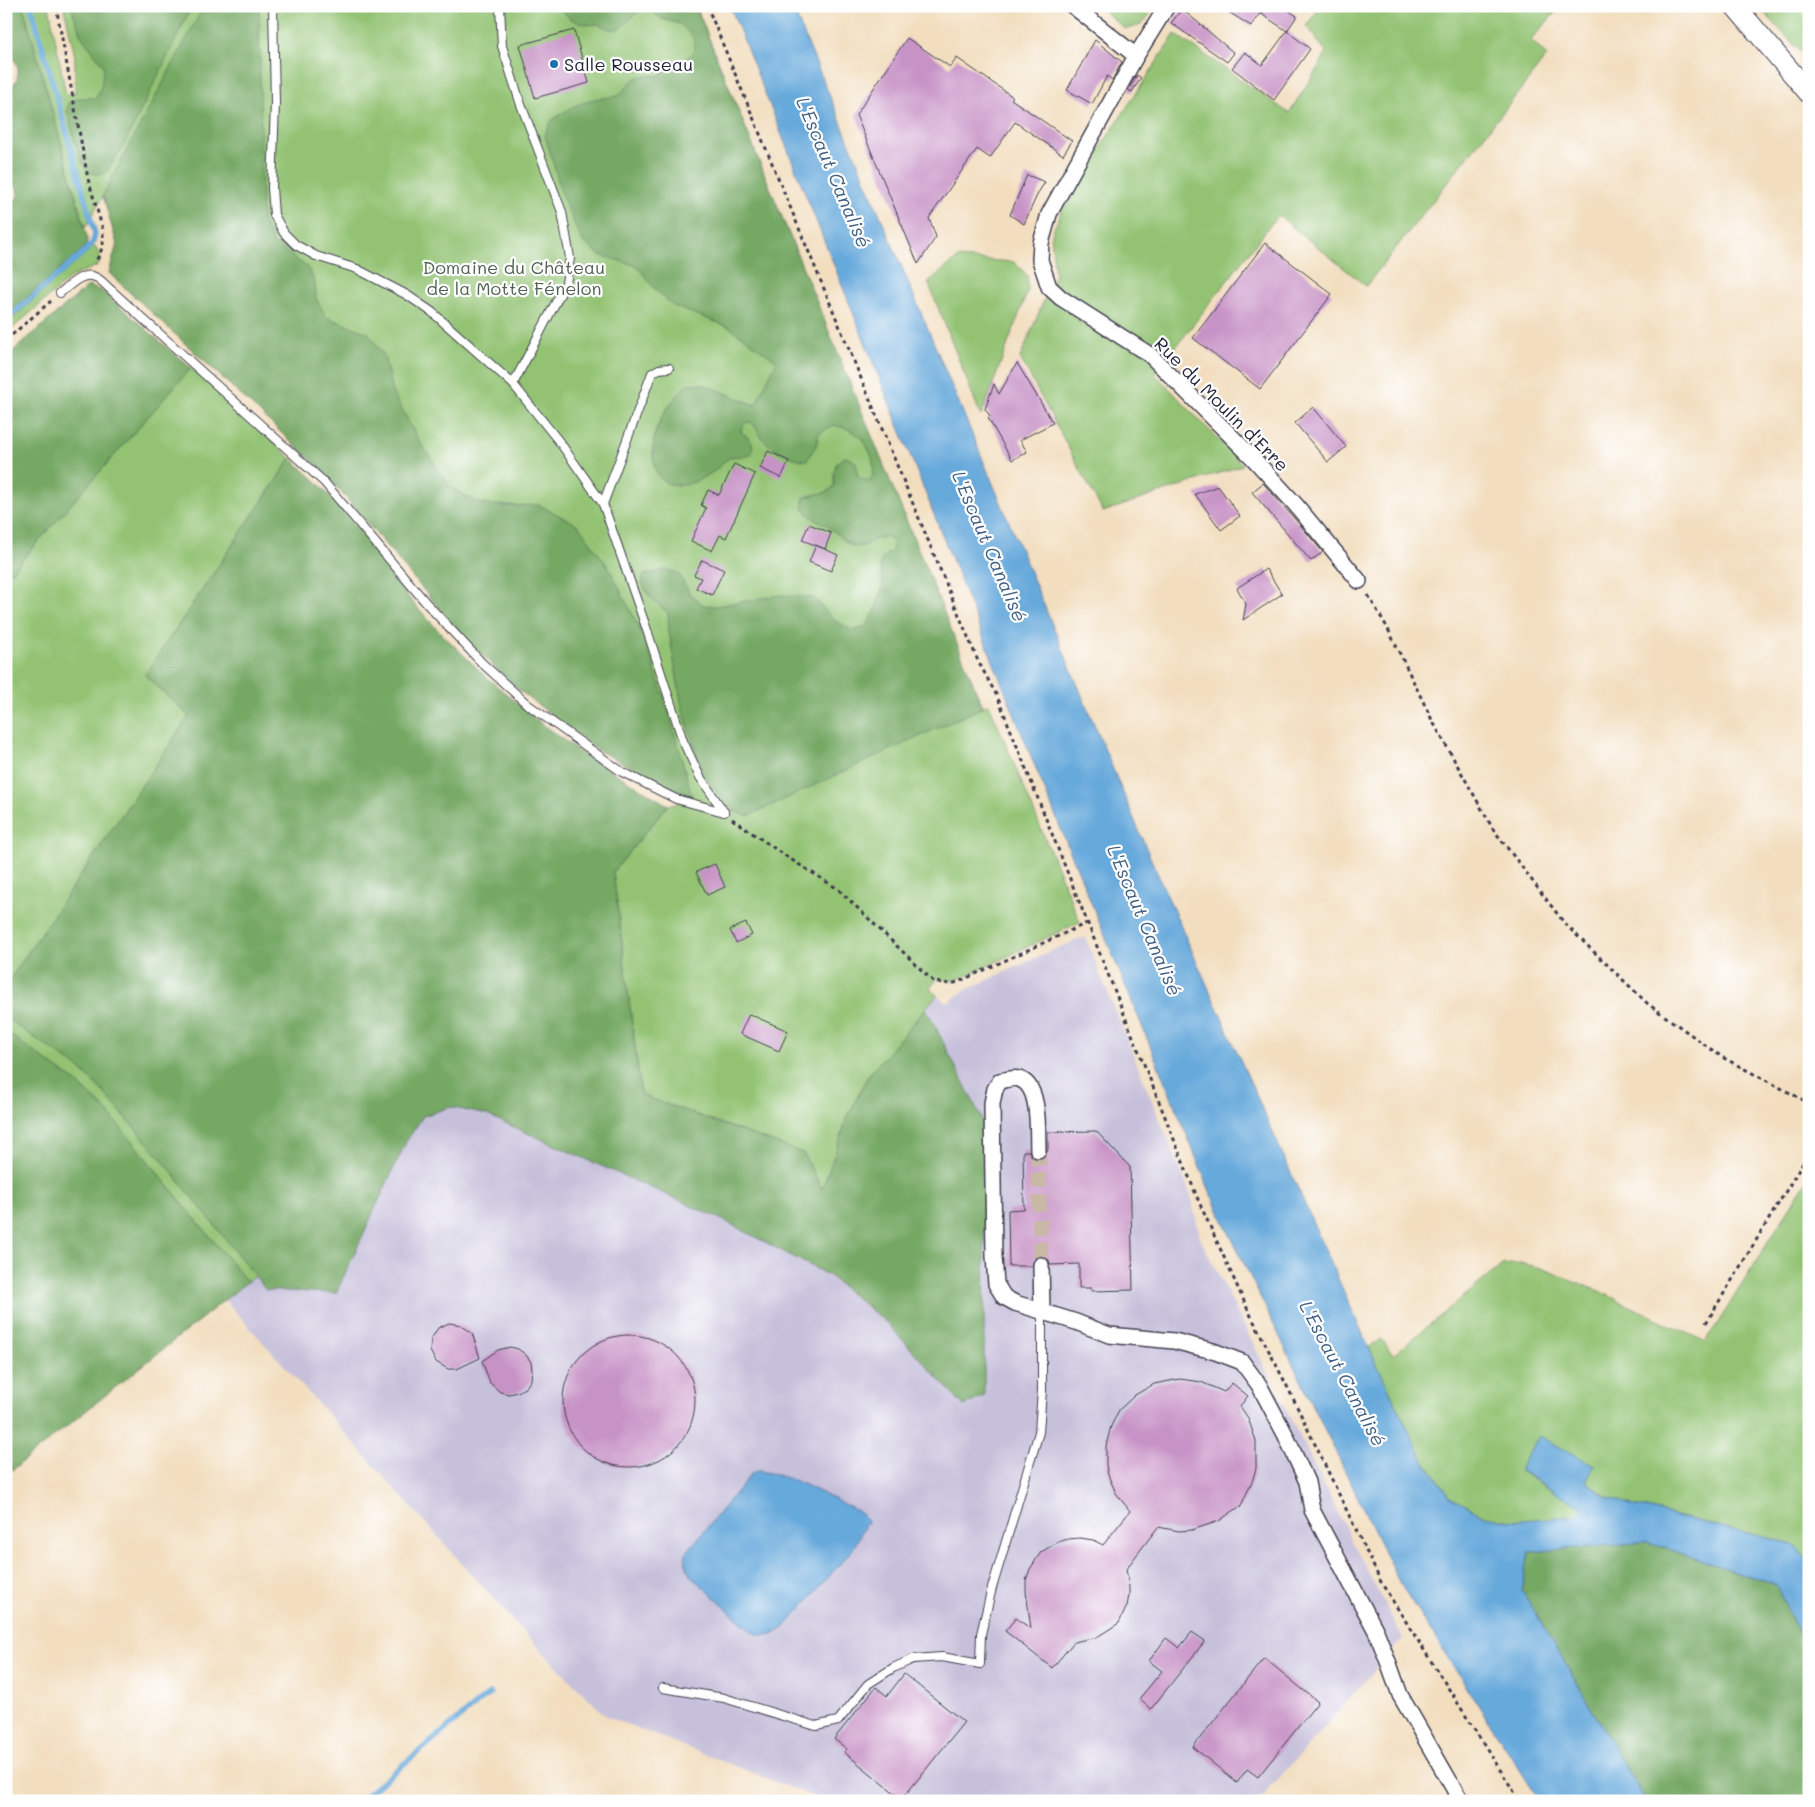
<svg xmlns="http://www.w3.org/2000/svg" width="1815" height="1807" viewBox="0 0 1815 1807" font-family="Mali,sans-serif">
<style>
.industrial{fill:#c6c0da}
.green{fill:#92c272;stroke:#5a7256}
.forest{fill:#75a864;stroke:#4c6550}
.water{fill:#66a9db;stroke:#44668b}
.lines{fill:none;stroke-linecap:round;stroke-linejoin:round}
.stream{stroke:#66a9db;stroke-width:5.5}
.building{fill:#c793c6}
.minor-tunnel{stroke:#c8b8a5;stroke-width:15;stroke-dasharray:15 8;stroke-linecap:butt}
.service-casing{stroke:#413e4f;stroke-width:10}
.minor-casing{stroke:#413e4f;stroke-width:18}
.tertiary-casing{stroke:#413e4f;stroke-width:22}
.path{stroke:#413e4f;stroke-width:3;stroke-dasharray:4 4;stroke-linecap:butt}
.service{stroke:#fff;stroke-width:8}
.minor{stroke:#fff;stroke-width:15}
.tertiary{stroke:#fff;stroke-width:20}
.poi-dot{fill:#1f6fb2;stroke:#fff;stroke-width:2}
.labels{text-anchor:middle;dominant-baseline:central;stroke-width:4.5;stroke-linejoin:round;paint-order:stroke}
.poi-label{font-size:18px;fill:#22223b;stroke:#fff;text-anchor:start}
.park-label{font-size:18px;fill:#4f6251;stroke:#fff}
.street-label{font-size:18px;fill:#22223b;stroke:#fff}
.water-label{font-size:19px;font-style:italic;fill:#415f83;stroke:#fff}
</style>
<rect width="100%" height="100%" fill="#fff"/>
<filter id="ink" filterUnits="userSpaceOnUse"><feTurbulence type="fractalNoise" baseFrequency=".02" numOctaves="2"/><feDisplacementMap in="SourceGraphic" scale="10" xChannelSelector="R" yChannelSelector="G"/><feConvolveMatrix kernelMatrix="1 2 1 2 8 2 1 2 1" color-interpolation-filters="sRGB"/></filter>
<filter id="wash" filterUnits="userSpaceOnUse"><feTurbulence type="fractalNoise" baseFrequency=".0096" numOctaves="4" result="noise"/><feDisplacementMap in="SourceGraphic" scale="20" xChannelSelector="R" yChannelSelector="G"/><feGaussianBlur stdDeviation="1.12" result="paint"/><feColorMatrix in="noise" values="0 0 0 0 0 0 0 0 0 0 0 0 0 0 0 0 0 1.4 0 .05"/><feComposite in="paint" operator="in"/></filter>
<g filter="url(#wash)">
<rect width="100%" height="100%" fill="#f2debf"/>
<polygon class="industrial" points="525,710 583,754 668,805 613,872 868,1076 937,995 947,1003 964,991 1051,951 1085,937 1191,1196 1200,1238 1376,1588 1403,1638 1259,1801 825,1801 606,1716 528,1637 225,1300 255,1275 267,1290"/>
<g class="green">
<polygon points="23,6 49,6 66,95 75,93 75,57 64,6 696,6 960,655 983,706 989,704 1080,922 964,977 951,981 938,978 930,988 937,995 868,1076 849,1114 822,1190 803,1153 641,1095 613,872 668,805 692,799 596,749 519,690 466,640 325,473 109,273 117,244 103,196 85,228"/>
<path d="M1098,6H1155C1146,21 1142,27 1125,29Z"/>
<polygon points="1321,6 1561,6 1531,40 1547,56 1366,286 1278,215 1155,374 1243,465 1103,512 1020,358 1055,274 1051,236 1066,200 1175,34 1289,113 1327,53 1306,26"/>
<polygon points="1758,6 1809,6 1809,61"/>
<polygon points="94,246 100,254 100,262 97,266 73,276 6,334 6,324"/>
<polygon points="958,258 1014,262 1027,275 1028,290 981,416 928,282"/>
<polygon points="191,368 291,458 145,675 189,716 6,985 6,578"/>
<polygon points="6,1018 79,1068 106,1094 169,1168 255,1275 247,1282 107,1111 76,1082 6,1032"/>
<polygon points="1809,1177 1809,1561 1793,1544 1634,1506 1607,1497 1585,1482 1594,1465 1519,1471 1584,1508 1578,1516 1510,1521 1485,1516 1449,1496 1421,1456 1369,1348 1382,1339 1393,1355 1502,1265 1520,1263 1541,1268 1597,1290 1706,1342"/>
</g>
<g class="forest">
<polygon points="6,6 23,6 87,237 87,243 85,247 6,316 6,204 14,202 18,196 17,188 9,183 6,183 6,96 9,90 17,80 18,68 6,38"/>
<path d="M71,6H192L124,145L105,174C100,174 94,175 89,172C79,165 71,124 67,111L68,103L79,98H96L101,87L104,66L81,36Z"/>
<polygon points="204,6 259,6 262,220 274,244 307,267 315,282 316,298 326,317 368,333 384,355 392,392 420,442 450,487 478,503 507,506 539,505 578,525 609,568 646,642 669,713 693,800 596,749 519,690 466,640 325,473 109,273 117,244 103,195"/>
<path d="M561,6H694L702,22L983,707L748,816L733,811L704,776L682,707L669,632L668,613L649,596L642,583L644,575L665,570L678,573L690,594L703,605L717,606L781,595L814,598L835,621L854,631L866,626L875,612L883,587L880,565L884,556L892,551L894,543L887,536L876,539L863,546L855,547L846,542L828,526L815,519L804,510L803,502L804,497L827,492L834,486C834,473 832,462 846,457L856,462L857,474L862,480H870C880,467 867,439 853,432C848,428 840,427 834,425L819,433L816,446L807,460C794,461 770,448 762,438C757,432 757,426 750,422L745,423L742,427L741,432C751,439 755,442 751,455C744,457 735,455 729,458C724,461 719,467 714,471C704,478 688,487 675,485C647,483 650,439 660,421C667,407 677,396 687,384H703L755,405L777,361L729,327L673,306L654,288L637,266L600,255L583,242L564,201L545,135L551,121L572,107L594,99L619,96C633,79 635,74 658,76C671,65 683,64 695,51L693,37L680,24L662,19L652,12L642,9C625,19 622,39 599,24C585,26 566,22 561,6Z"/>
<polygon points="88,286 102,291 191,368 6,578 6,357"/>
<polygon points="291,458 319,484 392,567 409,598 437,629 484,675 548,729 583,754 668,805 613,872 641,1095 803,1153 822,1189 849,1114 868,1076 926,1008 985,1125 984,1396 964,1406 887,1323 828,1275 723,1220 487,1115 450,1107 423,1116 406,1142 336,1293 266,1290 169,1168 99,1087 79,1068 6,1018 6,985 189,716 145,675"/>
<polygon points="6,1032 76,1082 107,1111 247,1282 6,1475"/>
<polygon points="1647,1542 1776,1585 1809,1656 1809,1801 1646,1801 1522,1591 1529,1552"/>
</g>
<g class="water">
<polygon points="730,6 792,6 1150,857 1369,1348 1421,1456 1449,1496 1485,1516 1510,1521 1578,1516 1583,1508 1519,1470 1539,1436 1594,1465 1586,1482 1607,1497 1634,1506 1793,1544 1809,1561 1809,1656 1776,1585 1647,1542 1529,1552 1522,1591 1646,1801 1540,1801 1399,1582 1216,1206 1037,771"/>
<path d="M758,1471C795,1476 829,1497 861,1513L867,1521L853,1549L783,1629C772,1635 762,1638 751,1631L691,1576C687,1568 684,1562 686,1553L752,1473Z"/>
</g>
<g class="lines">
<g class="stream">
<polyline points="6,320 84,252 93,242 95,234 31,6"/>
<polyline points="359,1801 490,1693"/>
</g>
</g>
<g id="blocks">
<g class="building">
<polygon points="1219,6 1282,6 1297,16 1287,31 1260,13 1251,26"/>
<polygon points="1182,9 1234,53 1227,62 1171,23"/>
<polygon points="574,30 589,83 535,98 520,45"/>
<polygon points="1287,31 1310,49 1274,100 1232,68 1245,52 1262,65"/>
<polygon points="907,38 950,67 957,58 1013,97 1011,99 1072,141 1063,155 1015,122 990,158 977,149 929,218 936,237 918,264 856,115"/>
<polygon points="1095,40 1122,62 1112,80 1107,76 1092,104 1067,90"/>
<polygon points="1137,75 1141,78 1132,92 1128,90"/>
<polygon points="1027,175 1045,182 1038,193 1024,224 1010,215"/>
<polygon points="1265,243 1332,294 1260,389 1193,338"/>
<polygon points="1017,363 1053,423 1020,440 1027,452 1012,460 988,418 990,416 985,409 994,384 999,394"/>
<polygon points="1313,407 1346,447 1328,462 1295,423"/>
<polygon points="768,451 789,461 781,478 760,468"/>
<polygon points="734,464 755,474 726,538 720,535 712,551 691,541 706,508 701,505 708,490 719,495"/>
<polygon points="1263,483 1300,525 1323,552 1311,561 1252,492"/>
<polygon points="1218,486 1240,516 1221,530 1195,494"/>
<polygon points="809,524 831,533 825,549 802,540"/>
<polygon points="816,545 838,555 831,571 809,562"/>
<polygon points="702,560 724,570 712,595 696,588 701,578 694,575"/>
<polygon points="1266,569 1282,594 1243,620 1246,604 1237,588"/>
<polygon points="715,864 725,887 707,895 696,872"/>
<polygon points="746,923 752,935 736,943 730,930"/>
<polygon points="749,1014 788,1031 779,1051 740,1034"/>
<polygon points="1096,1131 1130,1167 1133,1290 1091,1291 1091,1288 1079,1288 1079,1264 1050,1265 1049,1260 1041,1256 1036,1257 1032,1266 1009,1266 1008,1210 1024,1209 1023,1151 1029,1151 1033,1158 1039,1159 1043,1158 1048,1150 1048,1132"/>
<polygon points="449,1323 461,1325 472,1333 480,1358 457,1369 448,1369 436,1362 430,1351 431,1339 438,1328"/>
<circle cx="629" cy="1401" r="66"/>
<polygon points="510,1347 518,1349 525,1354 531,1362 532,1370 531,1380 526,1387 518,1392 509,1394 500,1392 490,1383 482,1361 498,1350"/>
<polygon points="1180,1379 1201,1382 1224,1392 1232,1383 1248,1396 1240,1406 1248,1418 1256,1441 1256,1468 1253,1479 1240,1508 1239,1507 1219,1521 1192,1530 1179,1531 1158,1527 1126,1569 1129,1587 1129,1595 1127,1606 1119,1623 1097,1637 1074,1642 1052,1668 1005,1631 1016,1618 1031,1629 1026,1591 1026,1580 1030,1569 1041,1552 1058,1542 1068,1539 1080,1538 1093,1540 1103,1545 1130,1511 1116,1493 1108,1475 1106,1465 1106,1446 1111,1426 1119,1410 1135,1395 1154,1384"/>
<polygon points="1192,1632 1205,1641 1151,1709 1139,1699 1162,1671 1149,1661 1166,1638 1179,1648"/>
<polygon points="1264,1658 1318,1702 1258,1777 1247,1769 1237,1783 1193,1747"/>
<polygon points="904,1674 964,1722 902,1799 844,1752 847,1749 834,1739 876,1687 887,1696"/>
</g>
</g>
</g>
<g filter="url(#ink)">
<use href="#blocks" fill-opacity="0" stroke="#413e4f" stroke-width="1"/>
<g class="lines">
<polyline class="minor-tunnel" points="1038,1150 1041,1265"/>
<defs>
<g id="service">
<polyline points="273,6 275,103 272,188 274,215 284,233 296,245 316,256 357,269 407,295 432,312 513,384 566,283 570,258 562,212 520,102 502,46 500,6"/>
<path d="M60,293C69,286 83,271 95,277C101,279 106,286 111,290L324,482L427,604L482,663L527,704L622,772L676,799L724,812"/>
<polyline points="513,384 561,444 603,504 646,627 683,741 700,777 724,812"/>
<polyline points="603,504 652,373 659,369 669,368"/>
<polyline points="663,1688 724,1698 816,1726 838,1721 868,1684 893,1668 913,1659 942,1657 980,1664 981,1634 992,1588 1039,1432 1042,1390 1042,1311"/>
</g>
<g id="minor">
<polyline points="1073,6 1136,56"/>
<polyline points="1167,6 1136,56 1049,214 1041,243 1040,260 1049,287 1061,298 1150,355 1252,457 1295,504 1359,581"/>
<path d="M1038,1150C1037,1132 1041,1085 1019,1079C1013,1077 1006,1080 1000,1081L995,1089L992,1103L994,1256L996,1284L1004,1297L1015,1303L1076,1322L1109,1335L1174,1341L1213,1351L1242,1362L1259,1385L1285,1434L1307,1482L1312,1510L1376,1631L1389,1664L1400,1695L1461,1801"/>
<polyline points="1041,1265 1042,1311"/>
</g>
<polyline id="tertiary" points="1735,6 1809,93"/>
</defs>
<use href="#service" class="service-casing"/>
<use href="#minor" class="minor-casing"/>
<use href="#tertiary" class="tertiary-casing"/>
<g class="path">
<polyline points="56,6 88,179 103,230 103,246 95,264"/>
<polyline points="707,6 978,661 997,696 1199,1202 1248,1310 1289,1390 1382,1584 1520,1801"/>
<polyline points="6,340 51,301"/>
<polyline points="1368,595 1387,627 1433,722 1493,829 1565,924 1648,1004 1722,1057 1809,1103"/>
<polyline points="732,819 784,855 838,889 934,982 951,984 958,982 1087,923"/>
<polyline points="1706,1323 1809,1153"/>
</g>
<use href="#service" class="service"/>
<use href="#minor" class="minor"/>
<use href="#tertiary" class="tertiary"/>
</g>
</g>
<circle class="poi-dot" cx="554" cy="64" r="5"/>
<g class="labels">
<g class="poi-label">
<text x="564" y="64">Salle Rousseau</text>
</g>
<g class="park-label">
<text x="514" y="267">Domaine du Château<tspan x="514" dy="21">de la Motte Fénelon</tspan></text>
</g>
<g class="street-label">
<text transform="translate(1222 404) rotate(45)">Rue du Moulin d'Erre</text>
</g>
<g class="water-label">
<text transform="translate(834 172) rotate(67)">L'Escaut Canalisé</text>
<text transform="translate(990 546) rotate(67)">L'Escaut Canalisé</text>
<text transform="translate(1145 920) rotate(67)">L'Escaut Canalisé</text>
<text transform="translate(1343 1373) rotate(62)">L'Escaut Canalisé</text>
</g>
</g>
<rect width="1815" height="1807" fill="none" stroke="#fff" stroke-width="25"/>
</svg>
